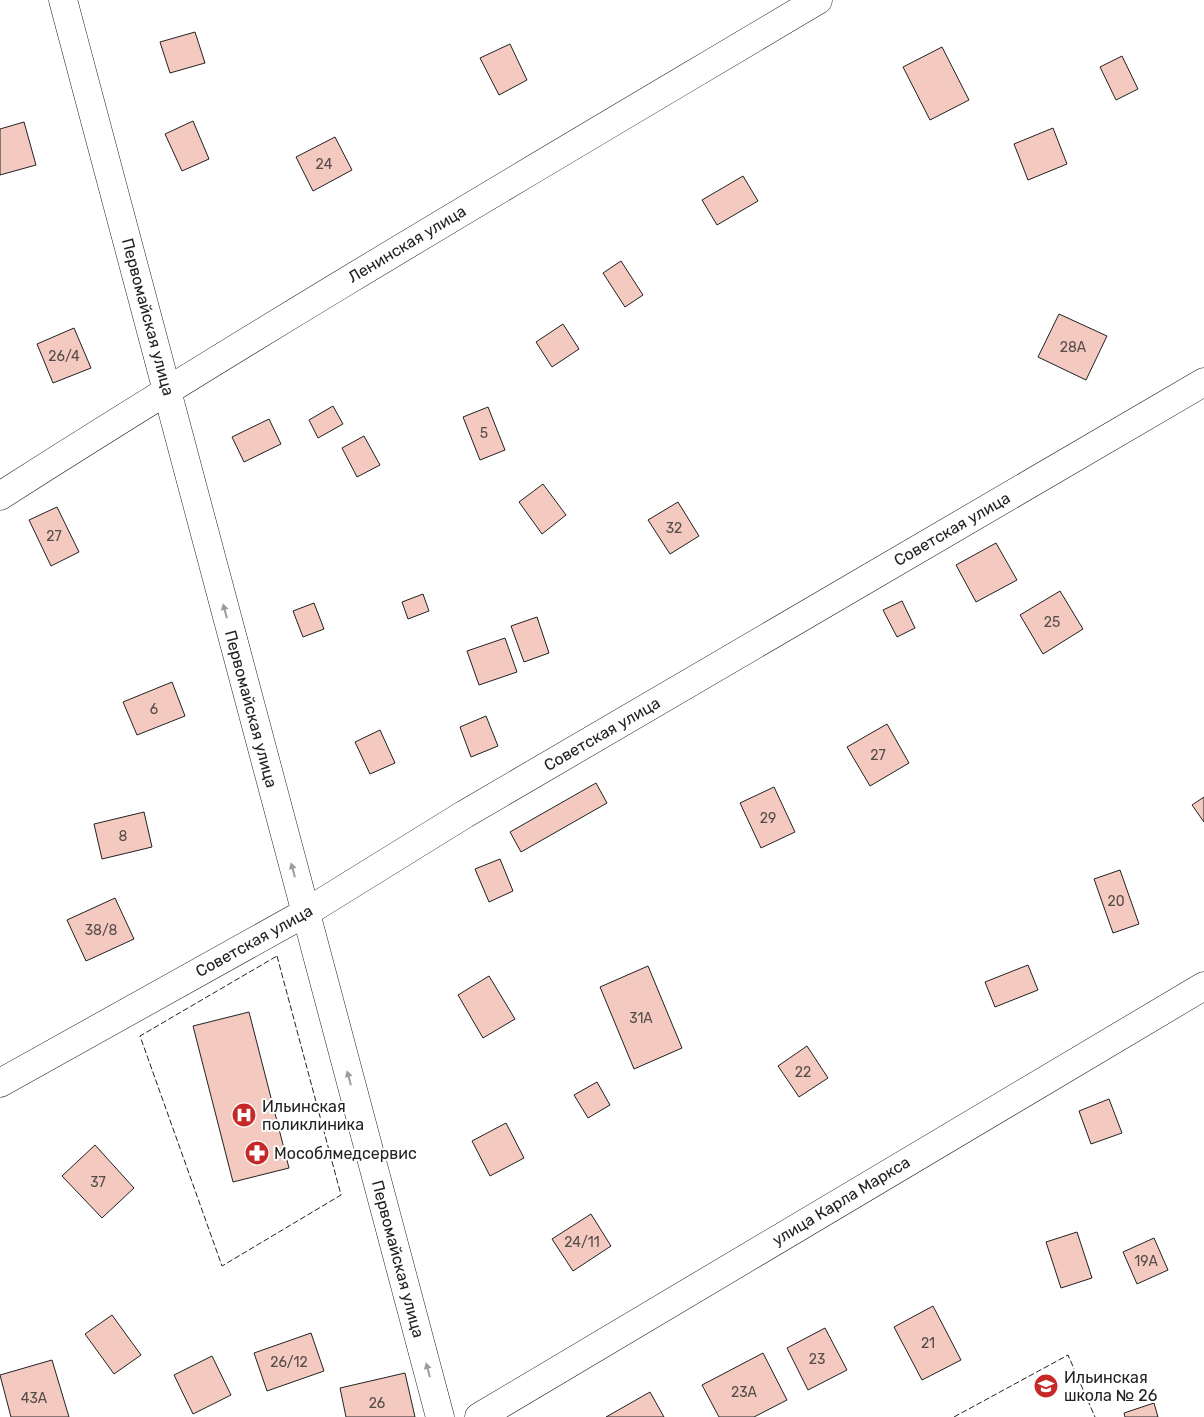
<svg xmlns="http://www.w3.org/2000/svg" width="1204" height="1417" viewBox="0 0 1204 1417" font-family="Rubik,sans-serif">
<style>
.building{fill:#f3c9c0;stroke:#222}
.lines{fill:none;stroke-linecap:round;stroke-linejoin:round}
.minor-casing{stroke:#222;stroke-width:29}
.minor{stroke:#fff;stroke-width:28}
.fence{stroke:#222;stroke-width:1;stroke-dasharray:6 2.5;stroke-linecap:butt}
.oneway{fill:#9c9c9c}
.labels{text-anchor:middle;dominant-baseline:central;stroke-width:4;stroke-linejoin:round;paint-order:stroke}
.number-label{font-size:14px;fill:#564c4a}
.street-label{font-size:16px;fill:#222;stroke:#fff}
.poi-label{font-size:16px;fill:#222;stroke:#fff;text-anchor:start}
</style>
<rect width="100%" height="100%" fill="#fff"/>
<g class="building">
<polygon points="195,32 205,63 170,73 160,42"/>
<polygon points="510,44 527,80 499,95 480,58"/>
<polygon points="942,47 969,100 930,120 903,67"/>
<polygon points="1122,56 1138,89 1116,100 1100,67"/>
<polygon points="193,121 209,159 182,171 165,134"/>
<polygon points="24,122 36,165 0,175 0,129"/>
<polygon points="1053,128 1067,164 1028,180 1014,144"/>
<polygon points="335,137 352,170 313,191 296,157"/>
<polygon points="743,176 758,201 717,225 702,200"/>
<polygon points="621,261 643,295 625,307 603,273"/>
<polygon points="1059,314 1107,336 1086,380 1038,357"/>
<polygon points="563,324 579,349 552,367 536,342"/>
<polygon points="74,328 91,368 53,383 37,344"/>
<polygon points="333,406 343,424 318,438 309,420"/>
<polygon points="488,407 505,450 480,460 463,417"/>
<polygon points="269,419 281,444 244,462 232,437"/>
<polygon points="364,436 380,465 357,477 342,448"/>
<polygon points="543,484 566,515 542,534 519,502"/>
<polygon points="678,502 699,536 670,554 648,520"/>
<polygon points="57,507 79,552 51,566 29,520"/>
<polygon points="996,543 1017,580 976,602 956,565"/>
<polygon points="1060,591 1083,629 1043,654 1020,615"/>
<polygon points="423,594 429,611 408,619 402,602"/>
<polygon points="902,601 915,628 897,637 883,610"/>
<polygon points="314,603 324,629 303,637 293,611"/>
<polygon points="537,617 549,653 524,662 511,626"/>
<polygon points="505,638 517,672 479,685 467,651"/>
<polygon points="172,682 185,716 137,735 123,702"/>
<polygon points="486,716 498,746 471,757 460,727"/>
<polygon points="887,724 909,763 870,786 847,747"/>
<polygon points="380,730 395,763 370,774 355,742"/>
<polygon points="596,783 607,803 521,852 510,832"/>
<polygon points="774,787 795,832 761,848 740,803"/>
<polygon points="1204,797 1204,822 1192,805"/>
<polygon points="144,812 152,847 102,859 94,824"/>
<polygon points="500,859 513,891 489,902 475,869"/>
<polygon points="1120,870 1139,924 1113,933 1094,879"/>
<polygon points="115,898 134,939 86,961 67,920"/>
<polygon points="1028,965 1038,990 995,1007 985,982"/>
<polygon points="648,966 682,1048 634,1069 600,987"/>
<polygon points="489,976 515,1019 483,1038 458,995"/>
<polygon points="249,1012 289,1168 233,1182 193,1026"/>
<polygon points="807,1046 828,1078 799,1097 778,1066"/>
<polygon points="597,1082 610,1105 588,1118 574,1095"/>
<polygon points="1109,1099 1122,1133 1091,1144 1079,1111"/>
<polygon points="506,1123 524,1158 490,1176 472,1141"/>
<polygon points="95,1145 134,1188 102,1218 62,1176"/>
<polygon points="591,1214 611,1246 573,1271 552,1239"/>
<polygon points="1077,1232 1092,1278 1061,1288 1046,1242"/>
<polygon points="1154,1238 1168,1270 1137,1284 1123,1252"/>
<polygon points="933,1306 961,1360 922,1380 894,1327"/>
<polygon points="112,1315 141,1355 114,1374 85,1334"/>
<polygon points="825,1328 847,1370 808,1390 787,1348"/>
<polygon points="311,1333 324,1371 267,1391 254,1353"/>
<polygon points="763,1353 787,1400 754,1417 719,1417 702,1385"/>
<polygon points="212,1356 231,1395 193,1414 174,1375"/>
<polygon points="52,1360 69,1417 11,1417 0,1375"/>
<polygon points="405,1373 415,1417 346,1417 340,1388"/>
<polygon points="650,1392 664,1417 606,1417"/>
<polygon points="1154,1403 1158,1417 1125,1417 1124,1413"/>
</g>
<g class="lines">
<defs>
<g id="minor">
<polyline points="63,0 440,1417"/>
<path d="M0,496C269,324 544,163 818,0"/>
<polyline points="0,1083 305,913 465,814 1204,382"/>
<polyline points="479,1417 1204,986"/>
</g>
</defs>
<use href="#minor" class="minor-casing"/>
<use href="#minor" class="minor"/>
<g class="fence">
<polygon points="277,956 341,1195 222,1266 140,1036"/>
<polyline points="954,1417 1068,1355 1095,1417"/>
</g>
</g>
<defs><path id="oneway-solid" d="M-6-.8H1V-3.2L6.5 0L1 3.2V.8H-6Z" transform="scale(1.25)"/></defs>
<g class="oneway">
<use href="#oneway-solid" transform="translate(225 611) rotate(-105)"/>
<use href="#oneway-solid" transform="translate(293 870) rotate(-105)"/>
<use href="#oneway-solid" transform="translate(349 1078) rotate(-105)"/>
<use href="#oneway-solid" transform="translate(428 1370) rotate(-105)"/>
</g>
<defs>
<symbol id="hospital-disc" viewBox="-11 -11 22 22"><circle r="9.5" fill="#c62828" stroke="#fff"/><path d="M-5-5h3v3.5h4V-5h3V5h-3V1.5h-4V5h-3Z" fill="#fff"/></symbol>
<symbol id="pharmacy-disc" viewBox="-11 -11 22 22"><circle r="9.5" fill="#c62828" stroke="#fff"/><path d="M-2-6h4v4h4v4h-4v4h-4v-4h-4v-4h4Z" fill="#fff"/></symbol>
<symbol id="school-disc" viewBox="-11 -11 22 22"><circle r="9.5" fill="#c62828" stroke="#fff"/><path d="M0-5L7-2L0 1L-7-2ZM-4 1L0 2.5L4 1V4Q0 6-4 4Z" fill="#fff"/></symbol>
</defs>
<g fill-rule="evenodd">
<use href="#hospital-disc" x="230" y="1101" width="28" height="28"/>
<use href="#pharmacy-disc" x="243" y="1139" width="28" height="28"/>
<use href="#school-disc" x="1032" y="1372" width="28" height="28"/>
</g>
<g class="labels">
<g class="number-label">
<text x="324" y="164">24</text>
<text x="1073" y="347">28А</text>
<text x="64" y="356">26/4</text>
<text x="484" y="433">5</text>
<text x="674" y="528">32</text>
<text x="54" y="536">27</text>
<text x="1052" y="622">25</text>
<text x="154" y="709">6</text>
<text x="878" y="755">27</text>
<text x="768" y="818">29</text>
<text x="123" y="836">8</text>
<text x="1116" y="901">20</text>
<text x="101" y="930">38/8</text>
<text x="641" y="1018">31А</text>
<text x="803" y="1072">22</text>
<text x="98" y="1182">37</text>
<text x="582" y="1242">24/11</text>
<text x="1146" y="1261">19А</text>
<text x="928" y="1343">21</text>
<text x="817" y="1359">23</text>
<text x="289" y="1362">26/12</text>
<text x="744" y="1392">23А</text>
<text x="34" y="1398">43А</text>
<text x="377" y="1403">26</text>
</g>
<g class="street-label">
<text transform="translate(407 244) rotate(-31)">Ленинская улица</text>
<text transform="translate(148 317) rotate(75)">Первомайская улица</text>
<text transform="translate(952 529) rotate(-30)">Советская улица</text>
<text transform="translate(251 709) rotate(75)">Первомайская улица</text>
<text transform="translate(602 734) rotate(-30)">Советская улица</text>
<text transform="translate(254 941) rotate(-29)">Советская улица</text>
<text transform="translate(841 1201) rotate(-31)">улица Карла Маркса</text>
<text transform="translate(398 1259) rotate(75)">Первомайская улица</text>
</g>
<g class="poi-label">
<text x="262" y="1106">Ильинская<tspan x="262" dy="18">поликлиника</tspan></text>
<text x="274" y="1153">Мособлмедсервис</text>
<text x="1064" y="1377">Ильинская<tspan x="1064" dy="18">школа № 26</tspan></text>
</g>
</g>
</svg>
